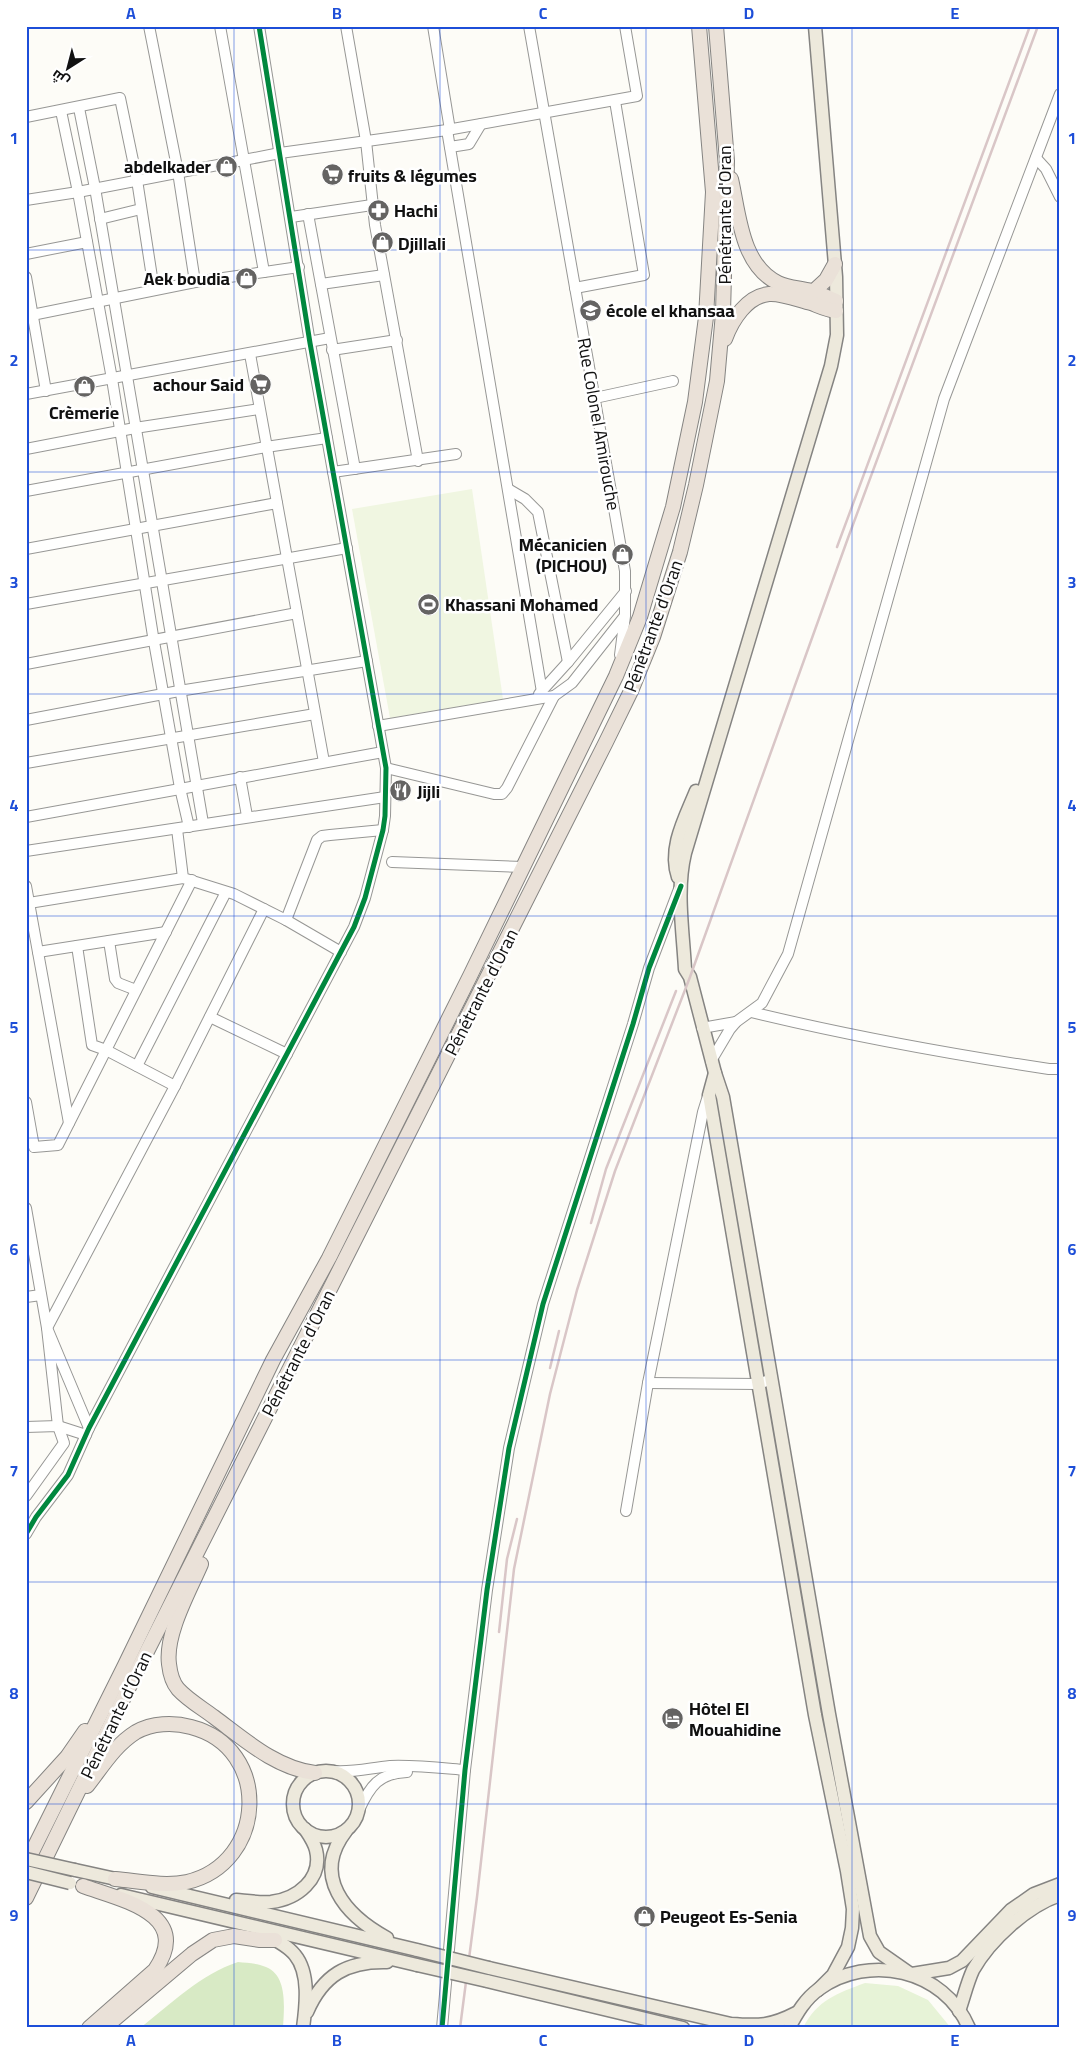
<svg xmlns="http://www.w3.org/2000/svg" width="1086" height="2054" viewBox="0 0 1086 2054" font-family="Georgia,Cairo,serif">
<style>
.green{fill:#e7f3d7}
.forest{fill:#d8eac5}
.pitch{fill:#f0f6e1}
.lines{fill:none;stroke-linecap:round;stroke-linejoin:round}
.minor-casing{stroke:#979795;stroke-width:12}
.major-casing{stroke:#858482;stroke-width:15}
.highway-casing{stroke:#858482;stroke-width:16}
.minor{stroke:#fffffe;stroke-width:10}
.major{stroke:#ede9dc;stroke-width:12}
.highway{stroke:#eae1d8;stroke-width:14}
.rail{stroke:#d9c6c7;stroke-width:2.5}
.major-bridge-casing{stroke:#858482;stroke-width:15;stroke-linecap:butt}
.major-bridge{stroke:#ede9dc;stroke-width:12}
.cycleway-casing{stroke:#fff;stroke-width:8}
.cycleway{stroke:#00873e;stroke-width:5}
.grid{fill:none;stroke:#1d4ed8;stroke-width:1;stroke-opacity:0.55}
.labels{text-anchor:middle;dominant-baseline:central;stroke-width:5;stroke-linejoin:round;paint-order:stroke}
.poi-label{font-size:18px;font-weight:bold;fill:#111;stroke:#fff;text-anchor:start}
.street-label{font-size:18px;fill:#111;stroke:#fff}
.neatline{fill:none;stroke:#1d4ed8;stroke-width:2}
.grid-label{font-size:16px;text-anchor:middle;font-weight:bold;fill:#1d4ed8}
</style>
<rect width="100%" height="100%" fill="#fdfcf7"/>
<path class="green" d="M865,1983L898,1986L928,2000L951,2028H803C817,2000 838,1993 865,1983Z"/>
<path class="forest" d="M238,1962C247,1963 257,1963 266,1967C288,1976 284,2008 283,2028H140C171,2004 201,1974 238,1962Z"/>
<polygon class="pitch" points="472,489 503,699 390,718 352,509"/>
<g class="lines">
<defs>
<g id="minor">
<polyline points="149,26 178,172 195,282"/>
<polyline points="220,26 264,272"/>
<polyline points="346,26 366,141 375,225 418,461"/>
<polyline points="433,26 450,130"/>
<polyline points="529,26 625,571 625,616 620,655"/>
<polyline points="79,108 95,188 203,823"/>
<polyline points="61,111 78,192 112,379 153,636 180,788 189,827"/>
<polyline points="26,117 120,98 137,180 154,290"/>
<polyline points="447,130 542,692"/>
<polyline points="450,147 469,144 481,124"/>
<polyline points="1036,158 1046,169 1060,197"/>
<polyline points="26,200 78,192 280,153 447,130 637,96 625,26"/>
<polyline points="308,214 355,469"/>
<polyline points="291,217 372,205"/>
<polyline points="100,219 141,209"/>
<polyline points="26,254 87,242"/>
<polyline points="26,277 46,391"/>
<polyline points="321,284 384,275"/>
<polyline points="575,288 644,275 615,101"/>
<polyline points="32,315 195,282 299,267"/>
<polyline points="332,350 397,340"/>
<polyline points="250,354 324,762"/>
<polyline points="26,394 330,338"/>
<polyline points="595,398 673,381"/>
<polyline points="26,449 135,428 259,409"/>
<polyline points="333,472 456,454"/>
<polyline points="508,489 525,499 538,512 568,662"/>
<polyline points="26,491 266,447 327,438"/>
<polyline points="26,549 277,503"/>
<polyline points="26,604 347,548"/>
<polyline points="26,664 297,613"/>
<polyline points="539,694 568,662 626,591"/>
<polyline points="26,720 179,691 367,661"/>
<polyline points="378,726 554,696 572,683 624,617"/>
<polyline points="26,763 315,714"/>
<polyline points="386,768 494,794 502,794 507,788 554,696"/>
<polyline points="240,777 247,816"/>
<polyline points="26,817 383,752"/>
<polyline points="177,829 183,878 234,894 286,920 341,952"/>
<path d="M26,851C146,834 265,814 385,797"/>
<polyline points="392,862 523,867"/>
<polyline points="26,886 69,1123"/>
<polyline points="29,903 183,878"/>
<polyline points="286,920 317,840 322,836 330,835 383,830"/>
<polyline points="109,941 115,979 118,983 136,990"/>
<polyline points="77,946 92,1045 106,1050 175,1086"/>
<polyline points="38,952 166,932"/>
<path d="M751,1012C850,1036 949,1054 1049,1069H1060"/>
<polyline points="210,1017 287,1054"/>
<polyline points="702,1028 736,1022"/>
<polyline points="711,1061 730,1029 736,1022 762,1003 788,954 944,399 1060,94"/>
<polyline points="137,1066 226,892"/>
<polyline points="26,1102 34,1147 58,1145 192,880"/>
<polyline points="26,1208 47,1328 175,1086 264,909"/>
<polyline points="26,1297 41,1295"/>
<polyline points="648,1383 758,1384 772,1379"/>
<polyline points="26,1427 58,1426 86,1435"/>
<polyline points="26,1496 64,1443 58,1426 47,1328 89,1428"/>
<polyline points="626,1511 648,1383 703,1112 708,1096"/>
<polyline points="26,1534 36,1517 68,1475 89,1428 354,927 365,898 383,830 385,816 386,768 310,343 259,26"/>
<path d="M331,1771C354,1773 369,1768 390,1766C415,1765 441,1768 465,1770"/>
<path d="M359,1810C370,1786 379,1773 407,1772"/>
<polyline points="442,2028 465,1770 487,1590 509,1448 543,1304 633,1024 649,968 679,889"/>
</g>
<g id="major">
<path d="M815,26L836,277L837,335L831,366L685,853C676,890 683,931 685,969L690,977L715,1073L723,1097L829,1714L870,1936L879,1952L909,1973"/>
<path d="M678,877C668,848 685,818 696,791"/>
<polyline points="715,1073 709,1095 815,1715 847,1871 853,1909 852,1928 848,1947 833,1975 818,1990"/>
<circle cx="326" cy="1804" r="33"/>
<path d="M346,1831C311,1876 345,1915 387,1938"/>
<polyline points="75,1870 125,1881"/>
<polyline points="152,1887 417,1950"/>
<polyline points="121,1895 417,1965"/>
<path d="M236,1900C247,1901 260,1903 271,1902C297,1899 323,1879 316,1850C314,1842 309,1835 305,1829"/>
<path d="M266,1935C276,1940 288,1946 295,1955C310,1973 306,2006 303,2028"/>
<path d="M489,1968L731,2024C759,2026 771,2026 796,2013"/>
<polyline points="912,1974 949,1968 962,1961 1011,1910 1034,1894 1060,1884"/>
<polyline points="487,1981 683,2028"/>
<path d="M959,2011C964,1997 967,1983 973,1970C990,1940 1027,1906 1060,1895"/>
<path d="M307,2012C323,1975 347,1961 387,1962"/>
<path d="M789,2028C797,2013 805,1999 819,1989C869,1953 944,1969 969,2028"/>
</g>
<g id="highway">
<path d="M731,179C739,214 741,265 778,283C788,288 800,288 811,291C820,293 828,298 836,301"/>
<polyline points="813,292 826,280 835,264"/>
<path d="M725,339C732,320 747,296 769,294C781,293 799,300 811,303C819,306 827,310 836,311"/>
<path d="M201,1564C189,1592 165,1634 169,1664C170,1673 172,1682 178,1689C188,1700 202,1708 214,1717C245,1740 276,1768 315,1773"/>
<path d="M87,1786C102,1767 115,1745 136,1732C152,1723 173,1722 191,1727C272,1748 267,1863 187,1882C164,1887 138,1881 115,1879"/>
<polyline points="26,1802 67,1757 85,1731"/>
<polyline points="26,1864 125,1665 273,1360 329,1258 470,976 616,676 640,617 673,507 695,402 706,317 713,192 699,26"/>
<path d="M83,1886C122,1900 193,1914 155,1970L89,2028"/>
<polyline points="26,1898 127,1691 606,742 631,691 653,637 680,552 696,485 717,381 723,313 727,161 716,26"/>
<polyline points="104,2028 192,1954 213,1940 234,1936 260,1940 275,1940"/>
</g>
</defs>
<use href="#minor" class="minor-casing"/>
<use href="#major" class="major-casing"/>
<use href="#highway" class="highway-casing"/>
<use href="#minor" class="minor"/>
<use href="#major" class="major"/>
<use href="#highway" class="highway"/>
<g class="rail">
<polyline points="837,547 1030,26"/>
<polyline points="591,1223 606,1169 676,991"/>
<polyline points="550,1368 559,1331"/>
<polyline points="499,1632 507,1559 517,1519"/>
<polyline points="460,2028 477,1897 514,1569 550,1394 577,1290 615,1171 690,977 848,538 1038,26"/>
</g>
<defs>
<g id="major-bridge">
<polyline points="26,1859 75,1870"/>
<polyline points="26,1872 70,1883"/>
<polyline points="417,1950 489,1968"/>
<polyline points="417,1965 487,1981"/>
</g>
</defs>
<use href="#major-bridge" class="major-bridge-casing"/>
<use href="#major-bridge" class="major-bridge"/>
<defs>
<g id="cycleway">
<polyline points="26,1534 36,1517 68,1475 89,1428 354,927 365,898 383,830 385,816 386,768 310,343 259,26"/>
<polyline points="442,2028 465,1770 487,1590 509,1448 543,1304 633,1024 649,968 681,886"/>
</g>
</defs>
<use href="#cycleway" class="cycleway-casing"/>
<use href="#cycleway" class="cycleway"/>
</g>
<path class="grid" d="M234,26V2028M440,26V2028M646,26V2028M852,26V2028M26,250H1060M26,472H1060M26,694H1060M26,916H1060M26,1138H1060M26,1360H1060M26,1582H1060M26,1804H1060"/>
<defs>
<symbol id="shop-disc" viewBox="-11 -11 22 22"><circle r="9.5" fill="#646362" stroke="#fff"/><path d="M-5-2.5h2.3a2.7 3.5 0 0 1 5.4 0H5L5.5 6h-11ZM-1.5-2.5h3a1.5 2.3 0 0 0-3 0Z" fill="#fff"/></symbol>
<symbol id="supermarket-disc" viewBox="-11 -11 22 22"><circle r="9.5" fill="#646362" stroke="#fff"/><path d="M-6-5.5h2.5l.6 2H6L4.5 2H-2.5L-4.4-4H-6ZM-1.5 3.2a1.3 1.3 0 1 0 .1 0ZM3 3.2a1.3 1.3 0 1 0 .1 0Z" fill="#fff"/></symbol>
<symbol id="pharmacy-disc" viewBox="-11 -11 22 22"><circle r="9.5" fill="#646362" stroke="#fff"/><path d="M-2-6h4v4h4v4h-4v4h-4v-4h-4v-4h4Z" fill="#fff"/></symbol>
<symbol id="school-disc" viewBox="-11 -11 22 22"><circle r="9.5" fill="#646362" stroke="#fff"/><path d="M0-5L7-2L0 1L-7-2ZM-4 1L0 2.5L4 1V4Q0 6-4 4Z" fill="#fff"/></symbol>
<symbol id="stadium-disc" viewBox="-11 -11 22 22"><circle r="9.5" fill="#646362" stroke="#fff"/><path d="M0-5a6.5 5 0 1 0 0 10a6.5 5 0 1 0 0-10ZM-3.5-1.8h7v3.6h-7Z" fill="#fff"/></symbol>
<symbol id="restaurant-disc" viewBox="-11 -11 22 22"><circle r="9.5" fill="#646362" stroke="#fff"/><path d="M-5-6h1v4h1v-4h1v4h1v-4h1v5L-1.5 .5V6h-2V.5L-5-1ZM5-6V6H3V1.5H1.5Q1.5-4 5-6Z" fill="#fff"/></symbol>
<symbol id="hotel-disc" viewBox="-11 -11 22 22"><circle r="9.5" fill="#646362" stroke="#fff"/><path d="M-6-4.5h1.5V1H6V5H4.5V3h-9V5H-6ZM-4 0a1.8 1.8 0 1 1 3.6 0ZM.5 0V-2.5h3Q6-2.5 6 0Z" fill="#fff"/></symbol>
</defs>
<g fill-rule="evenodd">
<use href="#shop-disc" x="214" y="154" width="25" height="25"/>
<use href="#supermarket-disc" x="320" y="162" width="25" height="25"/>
<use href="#pharmacy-disc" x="366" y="198" width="25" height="25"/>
<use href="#shop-disc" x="370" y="230" width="25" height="25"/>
<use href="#shop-disc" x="234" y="266" width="25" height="25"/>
<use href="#school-disc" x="578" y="298" width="25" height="25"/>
<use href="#supermarket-disc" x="248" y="372" width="25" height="25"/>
<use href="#shop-disc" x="72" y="374" width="25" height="25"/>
<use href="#shop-disc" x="610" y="542" width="25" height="25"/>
<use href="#stadium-disc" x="416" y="592" width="25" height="25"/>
<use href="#restaurant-disc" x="388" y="778" width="25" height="25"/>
<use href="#hotel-disc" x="660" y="1706" width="25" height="25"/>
<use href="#shop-disc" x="632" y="1904" width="25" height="25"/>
</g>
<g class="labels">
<g class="poi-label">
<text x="211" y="166" text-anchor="end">abdelkader</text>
<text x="348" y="175">fruits &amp; légumes</text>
<text x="394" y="210">Hachi</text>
<text x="398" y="243">Djillali</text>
<text x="230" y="278" text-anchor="end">Aek boudia</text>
<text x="606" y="310">école el khansaa</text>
<text x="244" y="384" text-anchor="end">achour Said</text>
<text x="84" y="412" text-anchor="middle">Crèmerie</text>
<text x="607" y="544" text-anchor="end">Mécanicien<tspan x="607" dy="21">(PICHOU)</tspan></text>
<text x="445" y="604">Khassani Mohamed</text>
<text x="417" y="791">Jijli</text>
<text x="689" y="1708">Hôtel El<tspan x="689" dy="21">Mouahidine</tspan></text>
<text x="660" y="1916">Peugeot Es-Senia</text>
</g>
<g class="street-label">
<text transform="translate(724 215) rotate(-90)">Pénétrante d'Oran</text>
<text transform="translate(599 424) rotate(80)">Rue Colonel Amirouche</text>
<text transform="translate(653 626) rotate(-70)">Pénétrante d'Oran</text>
<text transform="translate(481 992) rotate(-63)">Pénétrante d'Oran</text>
<text transform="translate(298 1353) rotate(-63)">Pénétrante d'Oran</text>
<text transform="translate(116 1715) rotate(-64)">Pénétrante d'Oran</text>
</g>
</g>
<rect width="1086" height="2054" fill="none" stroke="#ffffff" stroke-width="55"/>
<g transform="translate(68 68) rotate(216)" stroke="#ffffff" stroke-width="4" paint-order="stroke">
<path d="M0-4L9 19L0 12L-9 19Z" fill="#111111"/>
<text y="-8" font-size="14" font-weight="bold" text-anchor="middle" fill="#111111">ش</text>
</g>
<rect x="28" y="28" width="1030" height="1998" class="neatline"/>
<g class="grid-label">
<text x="131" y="19">A</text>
<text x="337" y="19">B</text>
<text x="543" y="19">C</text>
<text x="749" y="19">D</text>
<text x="955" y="19">E</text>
<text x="14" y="144">1</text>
<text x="1072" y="144">1</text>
<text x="14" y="366">2</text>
<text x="1072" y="366">2</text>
<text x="14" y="588">3</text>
<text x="1072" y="588">3</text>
<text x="14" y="811">4</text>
<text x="1072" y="811">4</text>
<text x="14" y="1033">5</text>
<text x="1072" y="1033">5</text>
<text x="14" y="1255">6</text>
<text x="1072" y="1255">6</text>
<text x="14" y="1477">7</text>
<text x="1072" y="1477">7</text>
<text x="14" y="1699">8</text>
<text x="1072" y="1699">8</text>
<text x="14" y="1921">9</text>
<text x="1072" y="1921">9</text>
<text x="131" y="2046">A</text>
<text x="337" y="2046">B</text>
<text x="543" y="2046">C</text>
<text x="749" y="2046">D</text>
<text x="955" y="2046">E</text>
</g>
</svg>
